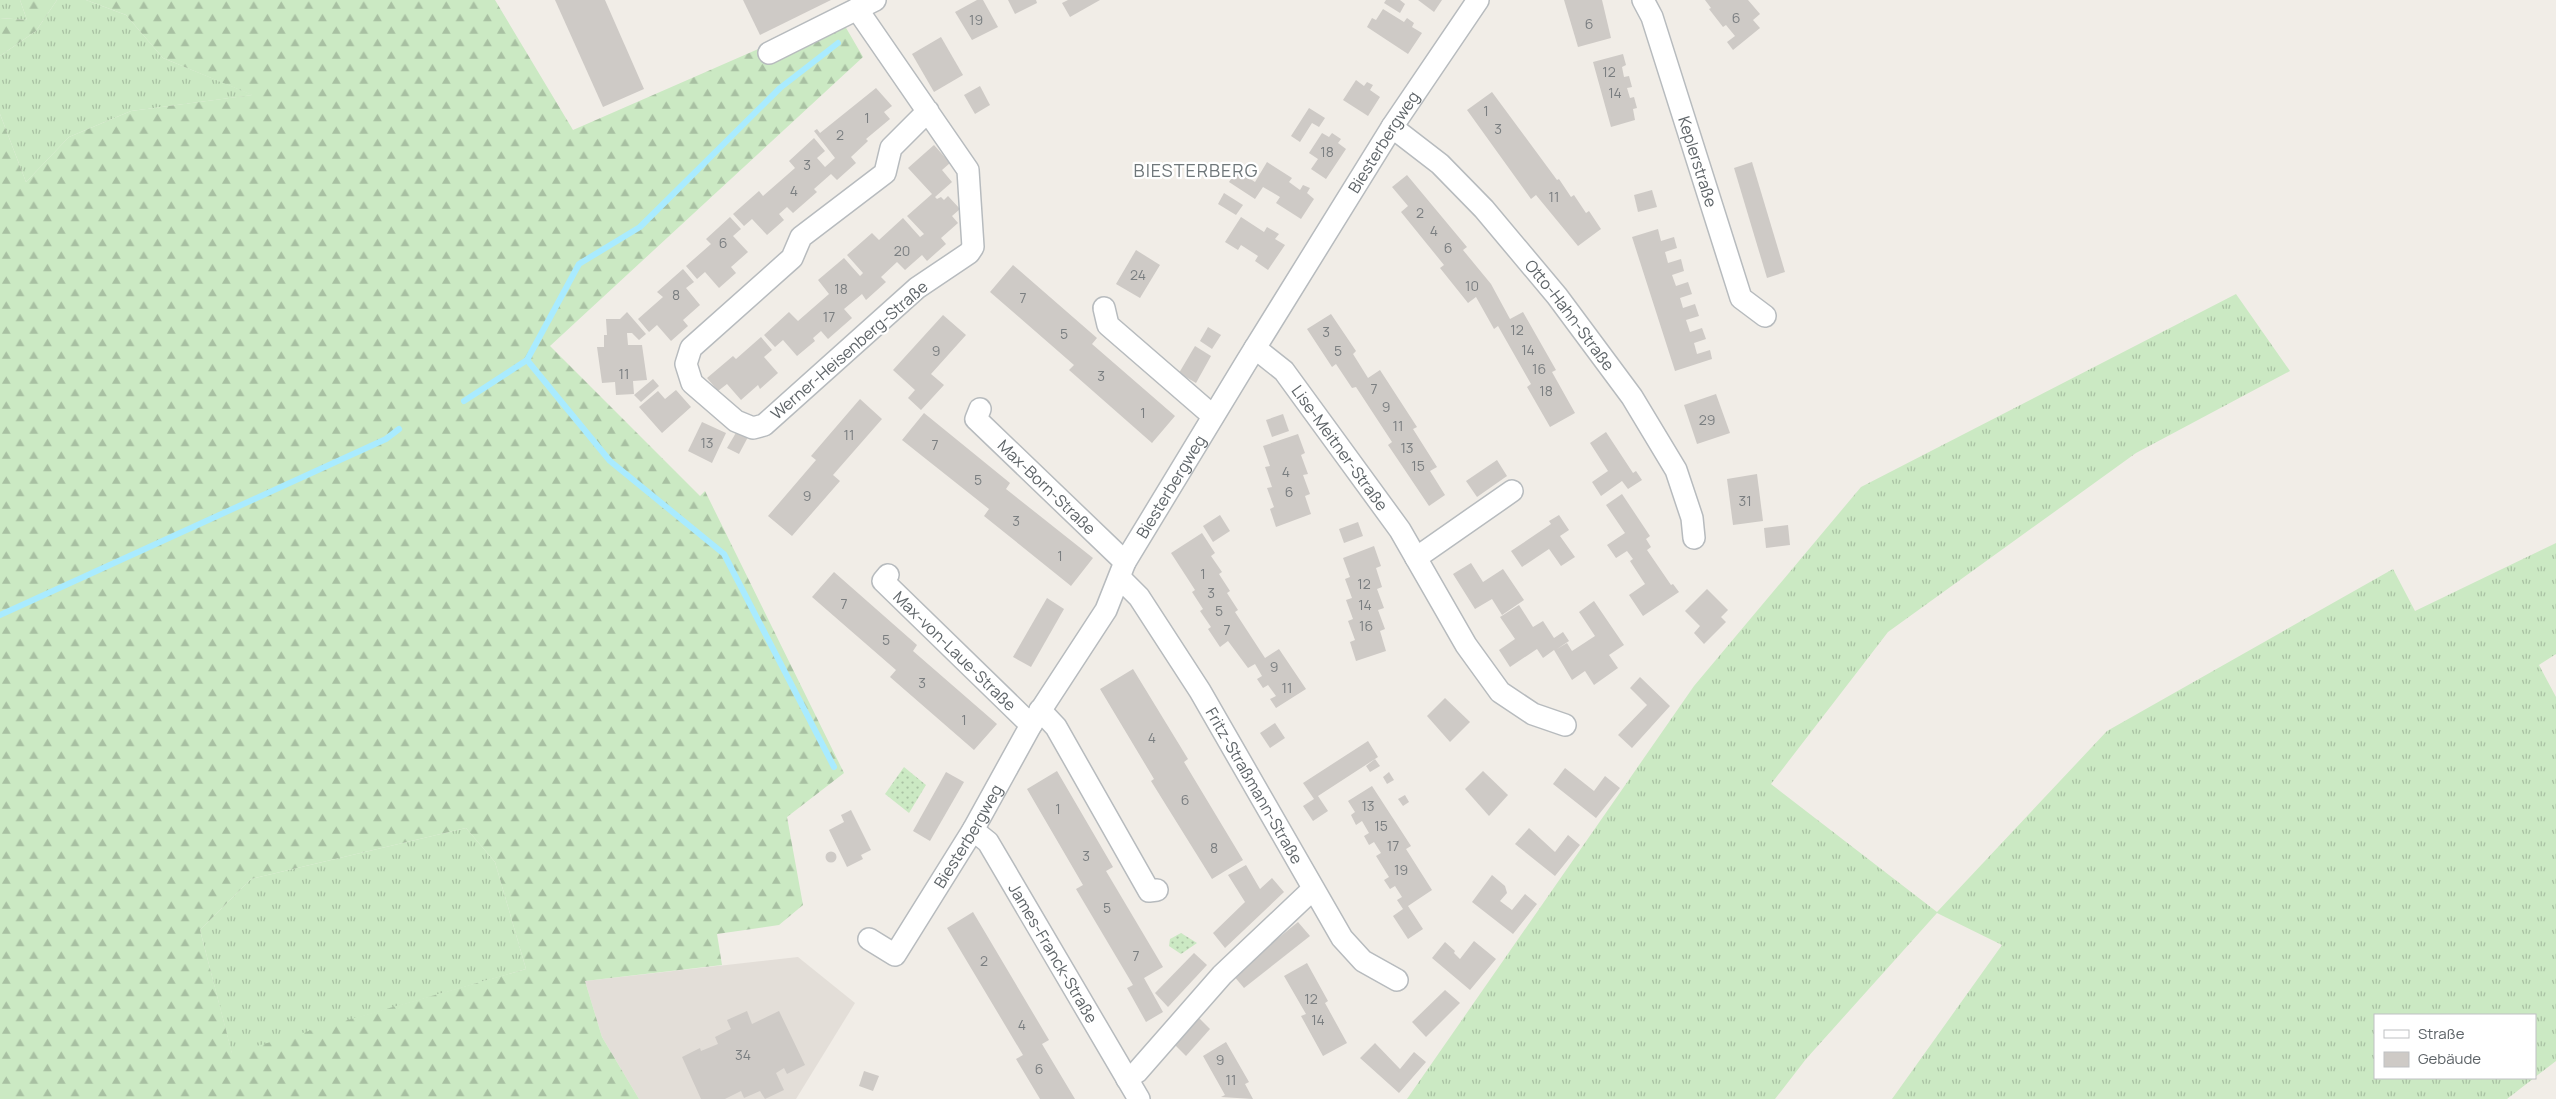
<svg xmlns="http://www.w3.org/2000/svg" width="2556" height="1099" viewBox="0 0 2556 1099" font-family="Manrope,sans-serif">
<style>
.education{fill:#e3ded8}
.grass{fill:url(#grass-tufts)}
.forest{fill:url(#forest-firs);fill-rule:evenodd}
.park{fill:url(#park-dots)}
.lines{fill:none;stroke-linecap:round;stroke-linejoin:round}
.stream{stroke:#a9ebff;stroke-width:6}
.building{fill:#cecac6}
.minor-casing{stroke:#b7bbbe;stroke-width:24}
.minor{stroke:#fff;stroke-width:21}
.labels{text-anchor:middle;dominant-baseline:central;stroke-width:4.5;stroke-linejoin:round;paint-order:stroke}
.number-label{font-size:14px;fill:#7a7e80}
.street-label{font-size:16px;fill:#5e6468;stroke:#fff}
.neighbourhood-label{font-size:18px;letter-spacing:1px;fill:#6f777a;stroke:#fff}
</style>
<defs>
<pattern id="grass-tufts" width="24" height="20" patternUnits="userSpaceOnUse" patternTransform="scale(1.25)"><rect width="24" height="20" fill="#cbe9c3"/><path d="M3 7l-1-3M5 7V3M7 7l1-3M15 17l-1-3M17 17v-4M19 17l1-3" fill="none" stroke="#a8c0a2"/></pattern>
<pattern id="forest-firs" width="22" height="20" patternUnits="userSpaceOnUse" patternTransform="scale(1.25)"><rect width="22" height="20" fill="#cbe9c3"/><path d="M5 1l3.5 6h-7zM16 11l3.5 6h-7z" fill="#a8c0a2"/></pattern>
<pattern id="park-dots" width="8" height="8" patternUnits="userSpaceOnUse" patternTransform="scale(1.25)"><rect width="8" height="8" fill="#cbe9c3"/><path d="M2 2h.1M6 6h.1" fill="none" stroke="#a8c0a2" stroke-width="1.8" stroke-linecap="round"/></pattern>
</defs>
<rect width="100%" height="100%" fill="#f1ede7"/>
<polygon class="education" points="798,957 855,1003 796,1099 639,1099 602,1037 585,981"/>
<g class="grass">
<polygon points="0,0 20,0 27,20 0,18"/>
<polygon points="57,0 86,0 126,15 163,58 253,95 131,111 69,137 26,182 0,114 0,56 36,31"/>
<polygon points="2236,294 2290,371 2136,453 1888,632 1771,784 1937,912 2107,731 2393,569 2415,611 2556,543 2556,654 2539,665 2556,697 2556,1061 2535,1077 2535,1015 2375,1015 2375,1078 2534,1078 2507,1099 1892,1099 2002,945 1937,913 1806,1059 1775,1099 1407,1099 1694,686 1861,487"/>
<polygon points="466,828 495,862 526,969 232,1054 200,930 251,879"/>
</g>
<g class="forest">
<polygon points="20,0 57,0 36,31 0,56 0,18 27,20"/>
<path d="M86,0H495L573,130L838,14L863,57L550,346L700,496L705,491L844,773L787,817L803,905L779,925L717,934L722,965L585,981L602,1037L639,1099H0V114L26,182L69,137L131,111L252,95L163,58L126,15ZM466,828L495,862L526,969L232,1053L200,930L251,879Z"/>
</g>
<g class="park">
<polygon points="904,767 926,785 909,813 885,794"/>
<polygon points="1181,933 1197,943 1181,954 1169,946 1170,939"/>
</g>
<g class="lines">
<g class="stream">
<polyline points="527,360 610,461 724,554 834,767"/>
<polyline points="464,401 527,360 579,264 640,227 780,88 838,43"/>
<polyline points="0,615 386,439 399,429"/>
</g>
</g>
<g class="building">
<polygon points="555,0 605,0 644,89 603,107"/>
<polygon points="743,0 831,0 760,35"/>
<polygon points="977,0 983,0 998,27 972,40 955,12"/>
<polygon points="1008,0 1036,0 1037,3 1015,14"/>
<polygon points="1068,0 1100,0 1070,17 1062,3"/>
<polygon points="1386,0 1400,0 1405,4 1400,13 1384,3"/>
<polygon points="1418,0 1442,0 1434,12"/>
<polygon points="1564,0 1602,0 1611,38 1578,47"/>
<polygon points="1705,0 1748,0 1760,14 1753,20 1760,28 1733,50 1727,42 1735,36 1726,25 1723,27 1709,9 1711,8"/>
<polygon points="1383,9 1404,22 1407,18 1414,23 1412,27 1422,33 1408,54 1367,27 1372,18 1376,20"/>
<polygon points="941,37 963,75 934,92 912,54"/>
<polygon points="1623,54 1626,65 1622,67 1624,77 1629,76 1632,87 1627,88 1630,98 1634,97 1637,108 1633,109 1635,120 1611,127 1593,62"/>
<polygon points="1356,80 1364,86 1367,82 1373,85 1370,90 1380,97 1368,116 1343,100"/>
<polygon points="980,86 990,105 975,114 964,95"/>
<polygon points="876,88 892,106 884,112 890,119 866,139 868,141 851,157 856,163 837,180 831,174 814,189 817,192 793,213 787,207 779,214 784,220 767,235 752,219 744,226 733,214 759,191 763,196 795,168 789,161 814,138 825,151 817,158 825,167 835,158 814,131 817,129 820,133"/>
<polygon points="1492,92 1557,180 1559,179 1571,197 1574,195 1586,213 1589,211 1601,229 1578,246 1536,195 1531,199 1467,110"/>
<polygon points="1309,108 1325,118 1319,127 1312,123 1300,142 1291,136"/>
<polygon points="1322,133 1329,137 1332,133 1341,139 1338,143 1346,149 1326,179 1311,169 1318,159 1309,153"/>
<polygon points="934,145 950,163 942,170 952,182 935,197 937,199 941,197 944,200 948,196 960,209 952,216 958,223 941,238 946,244 927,261 922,255 905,270 897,262 881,277 886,282 866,300 862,294 844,309 852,318 828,339 821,331 813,338 815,341 797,356 783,340 775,347 764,335 789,312 798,321 829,294 818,280 844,258 860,276 863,273 847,255 872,233 879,240 903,218 920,237 924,234 907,216 932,194 908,168"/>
<polygon points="1267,162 1292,178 1289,182 1300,190 1303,185 1310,188 1307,193 1314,199 1301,219 1276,203 1280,197 1263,187 1255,199 1229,182 1237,170 1255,182"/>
<polygon points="1752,162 1785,272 1767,278 1734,168"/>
<polygon points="1407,175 1467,247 1463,250 1491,284 1510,319 1523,312 1556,370 1552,372 1575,413 1550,427 1527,387 1531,384 1498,326 1494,329 1476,297 1468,303 1440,268 1444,265 1401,212 1408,206 1392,187"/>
<polygon points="1652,190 1657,207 1638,212 1634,195"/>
<polygon points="1224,193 1243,205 1236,215 1218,204"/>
<polygon points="730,217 741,229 733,236 748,252 731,267 736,273 719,288 705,272 697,279 686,266 711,244 706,239"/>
<polygon points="1241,217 1264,232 1267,227 1279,234 1275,239 1285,245 1268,270 1255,261 1258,256 1241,245 1238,250 1225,242"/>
<polygon points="1658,229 1661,241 1674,237 1677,248 1665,252 1668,263 1681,259 1684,271 1672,275 1676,286 1688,282 1692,294 1680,298 1683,308 1695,304 1699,316 1686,320 1690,332 1702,328 1706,339 1694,343 1697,354 1710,350 1712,359 1675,371 1632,237"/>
<polygon points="1136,250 1160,265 1140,298 1116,284"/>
<polygon points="1013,265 1097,338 1092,344 1175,416 1152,443 1069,370 1074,365 990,292"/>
<polygon points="683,269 694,282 686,288 700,305 683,320 688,326 671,341 657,325 649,332 638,319 663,297 657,292"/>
<polygon points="627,312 646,334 639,340 632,333 627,333 628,345 642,345 647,380 633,381 634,394 616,395 615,382 602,383 597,347 604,347 604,335 607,335 606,319 620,319"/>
<polygon points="1331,314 1356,351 1353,354 1368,378 1380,370 1417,427 1413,429 1437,467 1430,471 1445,495 1429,506 1388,445 1392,442 1356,387 1352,388 1336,364 1332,367 1307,329"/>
<polygon points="943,315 966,335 931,374 944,385 921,410 908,398 915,390 893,370"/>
<polygon points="1208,327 1221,335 1212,349 1200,341"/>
<polygon points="761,337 772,350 764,357 778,373 760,389 758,385 741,400 727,384 718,391 707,378 733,356 736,359"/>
<polygon points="1195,346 1211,356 1196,383 1179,373"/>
<polygon points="653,379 659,386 641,402 634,395"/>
<polygon points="676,390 691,407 662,433 639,407 658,391 665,399"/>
<polygon points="1716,394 1730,433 1697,444 1684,405"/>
<polygon points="860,399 882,419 833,475 840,481 792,536 768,516 816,460 811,456"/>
<polygon points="924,413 1010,483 1006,489 1093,558 1071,586 984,516 989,509 902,440"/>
<polygon points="1283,414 1289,431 1272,437 1266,420"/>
<polygon points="702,422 726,433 712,463 688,451"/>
<polygon points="737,431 748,437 739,454 727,448"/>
<polygon points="1606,432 1633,473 1636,471 1642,480 1628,489 1622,481 1601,496 1592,482 1608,471 1590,443"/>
<polygon points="1298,434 1305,453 1301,455 1308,474 1303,475 1310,494 1305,496 1311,514 1276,527 1270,509 1274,507 1267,488 1272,487 1265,467 1270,466 1263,446"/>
<polygon points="1497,460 1507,476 1477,497 1466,481"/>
<polygon points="1757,474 1763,521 1733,525 1727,479"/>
<polygon points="1622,494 1650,536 1646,539 1651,547 1647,550 1671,585 1673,584 1679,592 1643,616 1629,595 1645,584 1630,561 1633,559 1627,551 1616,558 1607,545 1625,533 1606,505"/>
<polygon points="1220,515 1230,531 1213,542 1203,526"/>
<polygon points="1559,515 1569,530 1560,536 1575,557 1561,566 1549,549 1522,567 1511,551 1551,524 1549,521"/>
<polygon points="1358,522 1363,536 1344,543 1339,529"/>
<polygon points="1788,525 1790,545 1766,548 1764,528"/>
<polygon points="1202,533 1215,553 1211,556 1222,572 1219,574 1230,591 1227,593 1238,610 1235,612 1265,658 1279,649 1306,689 1276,708 1270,699 1276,696 1268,685 1263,688 1257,679 1262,676 1255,664 1248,668 1228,641 1220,647 1208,629 1211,627 1200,611 1203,609 1192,592 1195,590 1171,553"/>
<polygon points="1374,546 1381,566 1376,568 1382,587 1377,589 1384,608 1378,610 1385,629 1380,631 1386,651 1356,661 1350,642 1355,640 1348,621 1353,619 1346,600 1352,598 1345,579 1350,577 1343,558"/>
<polygon points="1471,563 1483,582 1503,569 1524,600 1502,615 1492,599 1475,609 1453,574"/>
<polygon points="834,572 917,645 913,651 997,724 974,750 890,677 896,670 812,597"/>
<polygon points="1707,589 1728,610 1721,617 1726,622 1704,644 1694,633 1700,626 1685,611"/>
<polygon points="1047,598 1064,609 1031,667 1013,657"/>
<polygon points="1594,601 1624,645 1609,655 1618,668 1594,685 1585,671 1572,680 1554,650 1543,658 1537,649 1510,667 1499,650 1515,639 1500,617 1519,605 1533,627 1543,621 1554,638 1563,632 1569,641 1557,649 1567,643 1572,651 1595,636 1579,612"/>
<polygon points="1133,669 1188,759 1184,762 1243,860 1212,879 1151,781 1154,779 1100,689"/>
<polygon points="1640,677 1670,706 1632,748 1618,735 1647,705 1630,688"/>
<polygon points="1445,698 1470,722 1450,742 1427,716"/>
<polygon points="1275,723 1285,738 1270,748 1260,733"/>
<polygon points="1368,741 1378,757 1318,796 1328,811 1313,821 1303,806 1314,799 1303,783"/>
<polygon points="1375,759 1380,766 1370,772 1366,766"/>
<polygon points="1565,768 1594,791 1605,776 1620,788 1596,818 1553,784"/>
<polygon points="1057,771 1113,867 1106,871 1163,967 1144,978 1163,1012 1146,1022 1127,988 1133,985 1076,889 1083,885 1027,789"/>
<polygon points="1483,771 1508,795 1489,816 1465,789"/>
<polygon points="946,772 964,782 930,841 913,831"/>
<polygon points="1389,772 1394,780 1387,784 1383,777"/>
<polygon points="1372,786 1411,846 1406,849 1432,890 1408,906 1423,929 1408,939 1393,916 1403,909 1397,900 1402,897 1395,886 1390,889 1384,880 1389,877 1376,856 1381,853 1374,842 1369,845 1364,836 1369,833 1362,821 1356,825 1351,815 1355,812 1348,801"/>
<polygon points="1405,795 1409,802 1403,806 1398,799"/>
<polygon points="851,810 871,850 861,855 863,859 847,867 829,830 844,822 841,815"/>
<polygon points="1529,828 1555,852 1568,835 1580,845 1555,876 1515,844"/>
<circle cx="831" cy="857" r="5.5"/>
<polygon points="1246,865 1260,889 1272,878 1284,892 1225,948 1213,933 1245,902 1228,875"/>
<polygon points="1492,875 1505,886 1507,893 1500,901 1512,910 1525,894 1537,904 1513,934 1472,902"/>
<polygon points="973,912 1049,1040 1042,1044 1075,1099 1040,1099 1016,1059 1023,1055 947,928"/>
<polygon points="1298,922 1310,936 1244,988 1233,975"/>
<polygon points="1474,941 1496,959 1470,990 1432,958 1445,942 1455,951 1454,953 1460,959"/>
<polygon points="1194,953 1207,965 1168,1007 1155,993"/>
<polygon points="1307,963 1328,1001 1325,1003 1347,1043 1323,1056 1301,1016 1306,1014 1284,976"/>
<polygon points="1445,990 1460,1003 1426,1037 1412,1022"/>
<polygon points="747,1011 752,1024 779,1011 805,1065 787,1074 784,1068 776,1073 784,1090 765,1099 760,1091 744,1098 741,1091 725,1099 701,1099 682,1057 700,1048 701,1051 718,1044 715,1037 731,1029 727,1020"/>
<polygon points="1198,1017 1210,1029 1186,1056 1173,1043"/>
<polygon points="1226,1042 1249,1082 1245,1084 1253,1099 1221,1097 1225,1095 1203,1056"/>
<polygon points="1375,1043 1400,1069 1414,1052 1426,1062 1399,1093 1360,1058"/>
<polygon points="864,1071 879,1076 873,1091 859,1086"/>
</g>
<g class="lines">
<defs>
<g id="minor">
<path id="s1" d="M1643,0L1652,17L1741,298L1765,316"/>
<polyline points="857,9 968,170 973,247 969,253 917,288 764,425 753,428 736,421 692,383 686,364 691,348 792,258 801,237 885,173 891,148 928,111"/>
<polyline points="769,53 875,0"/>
<path id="s2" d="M1392,127L1440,164L1484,209L1557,296L1632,397L1676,470L1692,518L1694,538"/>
<polyline points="1104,308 1108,325 1213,416"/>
<path id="s3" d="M1255,348L1284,371L1400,530L1466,645L1500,692L1533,714L1565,725"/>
<path id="s4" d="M980,409L976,419L1125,562"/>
<polyline points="1416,558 1512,491"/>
<path id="s5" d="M888,575L883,581L1031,725"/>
<path id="s6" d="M1120,578L1139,597L1200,691L1342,938L1363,961L1397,980"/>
<polyline points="1040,710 1056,727 1149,891 1157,890"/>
<path id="s7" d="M973,830L988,842L1139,1099"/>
<path id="s8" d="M869,939L895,955L973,830L1031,725L1106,610L1125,562L1247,361L1392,127L1478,0"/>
<polyline points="1127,1079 1137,1072 1222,975 1313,889"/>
</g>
</defs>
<use href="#minor" class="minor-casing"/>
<use href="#minor" class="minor"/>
</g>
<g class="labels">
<g class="number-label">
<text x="1736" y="17">6</text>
<text x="976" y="19">19</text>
<text x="1589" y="23">6</text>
<text x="1609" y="71">12</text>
<text x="1615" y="92">14</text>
<text x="1486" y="110">1</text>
<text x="867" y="117">1</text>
<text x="1498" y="128">3</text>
<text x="840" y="134">2</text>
<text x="1327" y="151">18</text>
<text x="807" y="164">3</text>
<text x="794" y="190">4</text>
<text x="1554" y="196">11</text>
<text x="1420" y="212">2</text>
<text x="1434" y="230">4</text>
<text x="723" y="242">6</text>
<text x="1448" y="247">6</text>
<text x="902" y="250">20</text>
<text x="1138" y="274">24</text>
<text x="1472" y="285">10</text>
<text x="841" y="288">18</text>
<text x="676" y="294">8</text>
<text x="1023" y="297">7</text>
<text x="829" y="316">17</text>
<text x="1517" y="329">12</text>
<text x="1326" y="331">3</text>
<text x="1064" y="333">5</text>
<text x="1528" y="349">14</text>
<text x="936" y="350">9</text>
<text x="1338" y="350">5</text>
<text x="1539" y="368">16</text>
<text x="624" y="373">11</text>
<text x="1101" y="375">3</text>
<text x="1374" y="388">7</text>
<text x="1546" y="390">18</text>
<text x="1386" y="406">9</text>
<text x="1143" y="412">1</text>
<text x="1707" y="419">29</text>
<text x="1398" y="425">11</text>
<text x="849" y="434">11</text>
<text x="707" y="442">13</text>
<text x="935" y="444">7</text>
<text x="1407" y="447">13</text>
<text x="1418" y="465">15</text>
<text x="1286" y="471">4</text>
<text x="978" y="479">5</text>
<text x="1289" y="491">6</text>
<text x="807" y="495">9</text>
<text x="1745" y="500">31</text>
<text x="1016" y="520">3</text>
<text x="1060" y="555">1</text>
<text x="1203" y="573">1</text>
<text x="1364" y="583">12</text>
<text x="1211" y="592">3</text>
<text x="844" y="603">7</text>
<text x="1365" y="604">14</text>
<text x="1219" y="610">5</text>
<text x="1366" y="625">16</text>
<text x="1227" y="629">7</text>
<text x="886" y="639">5</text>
<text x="1274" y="666">9</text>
<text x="922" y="682">3</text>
<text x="1287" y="687">11</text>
<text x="964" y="719">1</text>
<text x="1152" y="737">4</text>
<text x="1185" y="799">6</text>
<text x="1368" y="805">13</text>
<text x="1058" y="808">1</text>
<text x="1381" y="825">15</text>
<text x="1393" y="845">17</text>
<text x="1214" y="847">8</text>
<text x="1086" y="855">3</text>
<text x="1401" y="869">19</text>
<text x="1107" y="907">5</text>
<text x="1136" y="955">7</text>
<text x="984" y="960">2</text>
<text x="1311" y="998">12</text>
<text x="1318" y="1019">14</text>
<text x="1022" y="1024">4</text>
<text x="743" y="1054">34</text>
<text x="1220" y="1059">9</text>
<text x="1039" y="1068">6</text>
<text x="1231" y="1079">11</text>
</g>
<g class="street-label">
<text stroke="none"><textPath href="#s8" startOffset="980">Biesterbergweg</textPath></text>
<text stroke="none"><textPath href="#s1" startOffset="171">Keplerstraße</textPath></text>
<text stroke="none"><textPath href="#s2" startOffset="260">Otto-Hahn-Straße</textPath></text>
<text transform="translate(849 350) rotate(-41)">Werner-Heisenberg-Straße</text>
<text stroke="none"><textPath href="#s3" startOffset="132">Lise-Meitner-Straße</textPath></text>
<text stroke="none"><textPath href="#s4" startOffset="109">Max-Born-Straße</textPath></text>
<text stroke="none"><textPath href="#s8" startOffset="575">Biesterbergweg</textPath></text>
<text stroke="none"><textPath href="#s5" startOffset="108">Max-von-Laue-Straße</textPath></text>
<text stroke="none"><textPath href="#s6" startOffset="248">Fritz-Straßmann-Straße</textPath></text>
<text stroke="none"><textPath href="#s8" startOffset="170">Biesterbergweg</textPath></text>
<text stroke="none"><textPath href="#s7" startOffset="148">James-Franck-Straße</textPath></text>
</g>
<g class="neighbourhood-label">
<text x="1196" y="170">BIESTERBERG</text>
</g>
</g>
<rect x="2374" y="1014" width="162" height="65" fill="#ffffff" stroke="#bfc1c3"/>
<rect x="2384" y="1030" width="25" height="8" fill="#ffffff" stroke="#bfc1c3"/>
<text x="2418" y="1039" font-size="15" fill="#5e6468">Straße</text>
<rect x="2384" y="1052" width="25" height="15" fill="#cecac6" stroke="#bfc1c3"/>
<text x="2418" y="1064" font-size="15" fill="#5e6468">Gebäude</text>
</svg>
